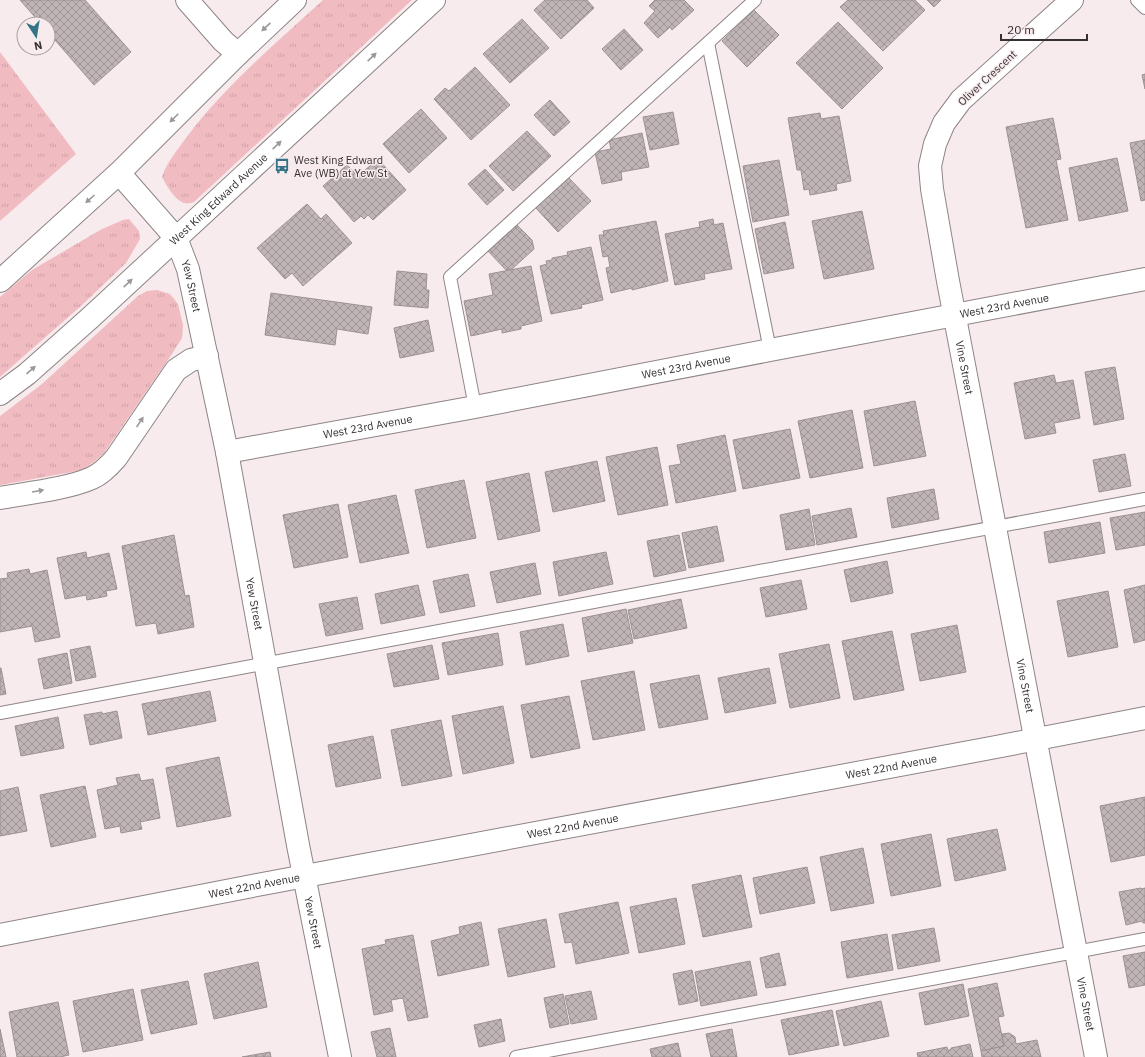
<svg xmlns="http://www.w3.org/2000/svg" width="1145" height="1057" viewBox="0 0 1145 1057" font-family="'IBM Plex Sans',sans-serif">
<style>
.grass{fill:url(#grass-tufts)}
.building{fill:url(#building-cross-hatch);stroke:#9c9293}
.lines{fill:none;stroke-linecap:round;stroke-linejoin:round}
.lane-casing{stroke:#8e8485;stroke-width:14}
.street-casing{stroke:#8e8485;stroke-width:24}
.secondary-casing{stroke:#8e8485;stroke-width:24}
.lane{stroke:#fff;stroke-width:12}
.street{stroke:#fff;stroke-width:22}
.secondary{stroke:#fff;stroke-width:22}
.oneway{fill:#9a9898}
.labels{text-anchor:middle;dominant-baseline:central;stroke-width:3;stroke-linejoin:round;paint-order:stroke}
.street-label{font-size:11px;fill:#353031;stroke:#f7ebed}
.poi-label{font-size:11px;fill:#353031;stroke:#f7ebed;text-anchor:start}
</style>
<defs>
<pattern id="grass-tufts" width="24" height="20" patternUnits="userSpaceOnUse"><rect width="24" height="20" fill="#f1bbc2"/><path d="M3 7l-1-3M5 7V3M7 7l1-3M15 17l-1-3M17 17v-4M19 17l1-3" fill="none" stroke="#cfa1a7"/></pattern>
<pattern id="building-cross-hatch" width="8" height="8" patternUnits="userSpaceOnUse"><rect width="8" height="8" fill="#bfb5b6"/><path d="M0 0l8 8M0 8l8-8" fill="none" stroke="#9c9495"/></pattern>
</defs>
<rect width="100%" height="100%" fill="#f7ebed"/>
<g class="grass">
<path d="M323,0H412L194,202C191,203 187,204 184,203C175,200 166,185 162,177C167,162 176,152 186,138C223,88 276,43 323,0Z"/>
<polygon points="0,52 76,154 0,221"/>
<polygon points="129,219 139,231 140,239 126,263 81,306 0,377 0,297 32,270 102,229 123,220"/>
<polygon points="157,290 170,294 178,304 183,325 182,338 172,354 104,453 95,461 83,470 0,485 0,416 42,384 138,296 147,291"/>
</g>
<g class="building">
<polygon points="20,0 85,0 131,52 94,85 48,32 48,24 41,24"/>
<polygon points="545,0 587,0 594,8 561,39 534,10"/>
<polygon points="655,0 684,0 694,10 672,30 670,27 658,38 644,23 655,11 649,6"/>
<polygon points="848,0 915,0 925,10 883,51 840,7"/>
<polygon points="927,0 941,0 934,7"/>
<polygon points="754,10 779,35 747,67 722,41"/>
<polygon points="522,19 549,48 510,83 483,54"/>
<polygon points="838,22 883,68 842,109 796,63"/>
<polygon points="624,29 643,50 621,70 602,49"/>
<polygon points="475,67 510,105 471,140 434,99 445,88 449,91"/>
<polygon points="1145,74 1145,89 1142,75"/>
<polygon points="550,100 570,122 554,136 534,115"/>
<polygon points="421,109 447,138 409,173 383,144"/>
<polygon points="673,112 679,144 650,150 643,117"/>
<polygon points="820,113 821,119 839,116 851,181 836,184 837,190 810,195 809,189 804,190 801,170 797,170 788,118"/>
<polygon points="1053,118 1061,159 1056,160 1068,220 1026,228 1006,127"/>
<polygon points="527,131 551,156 513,191 489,166"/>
<polygon points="642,133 649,167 621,172 622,180 602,184 595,152 611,149 609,140"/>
<polygon points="1145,140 1145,200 1141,201 1130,143"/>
<polygon points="1117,158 1128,211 1079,221 1069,168"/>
<polygon points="378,159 406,190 373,220 368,215 364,219 361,216 354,222 323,186 347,165 358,176"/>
<polygon points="779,160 789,215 753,222 743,166"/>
<polygon points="485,169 504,190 487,205 468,184"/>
<polygon points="568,177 591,201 558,232 535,207"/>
<polygon points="307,204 321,219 326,214 352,243 303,286 292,273 285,279 257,248"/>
<polygon points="862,211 874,269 824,279 812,221"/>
<polygon points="713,219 714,225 723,223 732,269 704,274 705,279 675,285 665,234 700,227 699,222"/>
<polygon points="656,221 668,281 632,290 632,288 611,293 606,268 610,267 608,256 603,257 599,235 604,235 603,231"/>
<polygon points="785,222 794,268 764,274 755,229"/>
<polygon points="517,225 532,240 534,249 512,269 506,270 488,251"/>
<polygon points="591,247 603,300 581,305 582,308 551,314 540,266 547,264 546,261 552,260 552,258 568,255 567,252"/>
<polygon points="531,266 542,321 521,326 521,329 502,333 502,329 471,336 464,301 493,295 489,274"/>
<polygon points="397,271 427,274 426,290 429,290 428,308 394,305"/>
<polygon points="271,293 372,307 368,334 337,329 335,345 265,335"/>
<polygon points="428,320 434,351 400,358 394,328"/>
<polygon points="1115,367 1124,419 1094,425 1085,372"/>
<polygon points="1054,375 1056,383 1073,380 1080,418 1054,423 1056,433 1025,439 1014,383"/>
<polygon points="915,401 926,456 874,466 864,411"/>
<polygon points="852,410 863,468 810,478 798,421"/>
<polygon points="790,429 800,478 743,489 733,440"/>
<polygon points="725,435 736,491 676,503 669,466 681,464 677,445"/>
<polygon points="657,447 668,505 618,515 606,457"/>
<polygon points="1125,454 1131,486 1099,492 1093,460"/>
<polygon points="597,461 605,501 553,512 545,472"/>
<polygon points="529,473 540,531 498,540 486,482"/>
<polygon points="464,480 476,538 427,548 415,490"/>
<polygon points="934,489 939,519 892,528 887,498"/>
<polygon points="396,495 409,553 360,563 348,505"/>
<polygon points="338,504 348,557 294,568 283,515"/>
<polygon points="851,508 857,537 817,545 812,516"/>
<polygon points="809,509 815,545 786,550 780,515"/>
<polygon points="1145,512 1145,545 1116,550 1110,518"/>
<polygon points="1100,522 1105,553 1049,563 1044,532"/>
<polygon points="717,526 724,561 689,568 682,533"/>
<polygon points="174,535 185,596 189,595 194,627 158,634 156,623 136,626 122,546"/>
<polygon points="679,535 686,570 654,577 647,541"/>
<polygon points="86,552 87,558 109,553 117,589 106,591 107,596 87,600 86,595 65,599 57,558"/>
<polygon points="606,552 613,584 559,596 553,562"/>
<polygon points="887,561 893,593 851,602 844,570"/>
<polygon points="535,563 541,594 497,603 490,572"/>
<polygon points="29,569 30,574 47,570 60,637 35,642 32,626 0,632 0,579 8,578 7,573"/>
<polygon points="468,574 475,606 440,613 433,581"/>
<polygon points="801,580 807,609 766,617 760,588"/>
<polygon points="418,585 425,615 381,624 375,594"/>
<polygon points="1145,585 1145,640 1134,643 1124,590"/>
<polygon points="1108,591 1118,647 1068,657 1057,601"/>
<polygon points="357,597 363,629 326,636 319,604"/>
<polygon points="681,599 687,628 634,639 628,610"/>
<polygon points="626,609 633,643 588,652 582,618"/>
<polygon points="563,624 569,656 526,665 520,632"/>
<polygon points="957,625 966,672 920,681 911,634"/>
<polygon points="892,631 904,690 854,700 842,641"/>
<polygon points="498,633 503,665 448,675 442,643"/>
<polygon points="829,644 840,698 790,708 779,654"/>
<polygon points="432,645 439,679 394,687 387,654"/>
<polygon points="90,646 96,677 76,681 70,650"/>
<polygon points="67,653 72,683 44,689 38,659"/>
<polygon points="0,668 1,668 6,694 0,695"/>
<polygon points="769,668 776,703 725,713 718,678"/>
<polygon points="634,671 645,730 593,740 581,681"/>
<polygon points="699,675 708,719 659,728 650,684"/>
<polygon points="210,691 216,721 148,735 142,704"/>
<polygon points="569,696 580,748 531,758 521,705"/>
<polygon points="503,706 514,763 463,774 452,716"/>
<polygon points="117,711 122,738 90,745 84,715 102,712 102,714"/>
<polygon points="58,717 64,748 21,756 15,726"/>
<polygon points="441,720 452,776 402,786 391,730"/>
<polygon points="373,736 381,778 336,787 328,745"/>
<polygon points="219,757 231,816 177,827 166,768"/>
<polygon points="139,774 141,781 153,779 160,818 140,822 142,829 121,833 120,826 105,829 97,790 118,785 116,778"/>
<polygon points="85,786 96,837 51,847 40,795"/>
<polygon points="18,787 27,831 0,836 0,791"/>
<polygon points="1145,797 1145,855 1111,862 1100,806"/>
<polygon points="997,829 1006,870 955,881 947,839"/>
<polygon points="931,834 941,886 891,896 881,844"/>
<polygon points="863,848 874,903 831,911 820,857"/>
<polygon points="807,867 815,903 760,914 753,878"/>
<polygon points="741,875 752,927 703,937 692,885"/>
<polygon points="1141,888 1141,889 1145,888 1145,923 1143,923 1142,921 1126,925 1119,892"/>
<polygon points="676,898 685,944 639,953 630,907"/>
<polygon points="618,902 629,953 576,964 572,942 565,943 559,914"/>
<polygon points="546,919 555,967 508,977 498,929"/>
<polygon points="481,922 489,965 438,976 431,941 460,934 459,927"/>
<polygon points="934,928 940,961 898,969 892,935"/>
<polygon points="887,934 893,970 847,978 841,942"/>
<polygon points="413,935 428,1017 408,1021 403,998 391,1000 393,1011 374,1015 362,949 386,944 385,940"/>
<polygon points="1145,952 1145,985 1129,988 1123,956"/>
<polygon points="779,953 786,985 766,988 760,958"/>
<polygon points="750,961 757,995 701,1006 695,972"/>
<polygon points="258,962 267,1007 214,1019 204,974"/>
<polygon points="692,970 698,1001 679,1005 673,974"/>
<polygon points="188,981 197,1024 151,1034 141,990"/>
<polygon points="997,983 1004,1016 998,1017 1004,1046 981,1051 968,989"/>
<polygon points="963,984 969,1016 925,1025 919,993"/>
<polygon points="133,989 143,1040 83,1052 73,1001"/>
<polygon points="591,991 597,1019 571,1024 565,996"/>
<polygon points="563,994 569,1024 550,1028 544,998"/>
<polygon points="881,1001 889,1036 844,1046 836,1011"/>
<polygon points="58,1002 69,1055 60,1057 17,1057 9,1012"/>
<polygon points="832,1010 839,1045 789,1055 781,1020"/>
<polygon points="501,1019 505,1041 479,1047 474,1025"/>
<polygon points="390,1028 396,1057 377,1057 371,1032"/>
<polygon points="0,1029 6,1057 0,1057"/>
<polygon points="732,1029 737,1057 711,1057 706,1034"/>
<polygon points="1009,1033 1015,1037 1016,1044 1037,1040 1041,1057 982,1057 981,1051 1004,1046 1002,1034"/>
<polygon points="678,1043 681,1057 652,1057 650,1049"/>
<polygon points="970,1044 973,1057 918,1057 917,1053 947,1047 948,1050 951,1050 951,1048"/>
<polygon points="270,1052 271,1057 242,1057"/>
</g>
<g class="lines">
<defs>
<g id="lane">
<polyline points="1137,0 1145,8"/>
<polyline points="708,43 770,350"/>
<polyline points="475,407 450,277 755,0"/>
<polyline points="0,713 1145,499"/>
<polyline points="516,1057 1145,939"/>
</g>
<g id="street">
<polyline points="187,0 223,41 238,54"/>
<path id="s1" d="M1072,0L961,100L944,123L935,144L930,166L932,189L948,281L1096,1057"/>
<path id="s2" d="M119,173L176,238L188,269L227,452L298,845L340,1057"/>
<path id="s3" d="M227,452L475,407L770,350L1145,279"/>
<path d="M0,498C28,493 67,489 92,478C101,474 109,466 116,458L176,370L191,360L207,356"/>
<path id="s4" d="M0,935L257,885L996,747L1145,718"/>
</g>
<g id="secondary">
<polyline points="0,281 119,173 238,54 295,0"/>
<path id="s5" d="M0,394L27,374L90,318L434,0"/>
</g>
</defs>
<use href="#lane" class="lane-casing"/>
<use href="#street" class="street-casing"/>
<use href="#secondary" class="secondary-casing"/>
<use href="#lane" class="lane"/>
<use href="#street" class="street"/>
<use href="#secondary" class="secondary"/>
</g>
<defs><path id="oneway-solid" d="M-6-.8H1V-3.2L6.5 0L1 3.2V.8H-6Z"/></defs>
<g class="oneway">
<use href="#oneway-solid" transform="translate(266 27) rotate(137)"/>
<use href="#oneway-solid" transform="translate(372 57) rotate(-43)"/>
<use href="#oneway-solid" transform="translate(174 118) rotate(135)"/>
<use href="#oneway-solid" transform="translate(277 145) rotate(-43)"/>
<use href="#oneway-solid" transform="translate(90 199) rotate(138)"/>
<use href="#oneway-solid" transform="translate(128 283) rotate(-43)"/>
<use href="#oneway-solid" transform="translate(31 370) rotate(-41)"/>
<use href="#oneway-solid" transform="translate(140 422) rotate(-56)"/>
<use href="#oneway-solid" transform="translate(38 491) rotate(-10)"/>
</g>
<defs>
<symbol id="bus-bare" viewBox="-9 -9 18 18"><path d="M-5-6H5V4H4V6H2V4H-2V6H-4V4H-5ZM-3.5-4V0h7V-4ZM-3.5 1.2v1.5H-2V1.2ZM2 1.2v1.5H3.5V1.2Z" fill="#337487" stroke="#f7ebed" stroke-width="2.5" paint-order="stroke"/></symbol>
</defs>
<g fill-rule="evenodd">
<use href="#bus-bare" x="271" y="155" width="22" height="22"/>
</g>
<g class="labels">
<g class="street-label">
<text transform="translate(987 78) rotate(-43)">Oliver Crescent</text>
<text stroke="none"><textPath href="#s5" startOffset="293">West King Edward Avenue</textPath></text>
<text stroke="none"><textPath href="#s2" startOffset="137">Yew Street</textPath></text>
<text stroke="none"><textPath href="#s3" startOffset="791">West 23rd Avenue</textPath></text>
<text stroke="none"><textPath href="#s3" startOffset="467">West 23rd Avenue</textPath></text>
<text stroke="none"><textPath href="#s1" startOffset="428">Vine Street</textPath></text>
<text stroke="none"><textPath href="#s3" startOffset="143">West 23rd Avenue</textPath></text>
<text stroke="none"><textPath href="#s2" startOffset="461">Yew Street</textPath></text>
<text stroke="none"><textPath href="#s1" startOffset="752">Vine Street</textPath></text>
<text stroke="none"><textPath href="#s4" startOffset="907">West 22nd Avenue</textPath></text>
<text stroke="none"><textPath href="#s4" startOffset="583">West 22nd Avenue</textPath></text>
<text stroke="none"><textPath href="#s4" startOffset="259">West 22nd Avenue</textPath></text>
<text stroke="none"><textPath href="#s2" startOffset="785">Yew Street</textPath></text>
<text stroke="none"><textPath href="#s1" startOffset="1076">Vine Street</textPath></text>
</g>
<g class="poi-label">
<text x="294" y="160">West King Edward<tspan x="294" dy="13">Ave (WB) at Yew St</tspan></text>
</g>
</g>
<g transform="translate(36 36) rotate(168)"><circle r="19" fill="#f7ebed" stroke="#a9a0a2"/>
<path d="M0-3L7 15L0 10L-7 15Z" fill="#337487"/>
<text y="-6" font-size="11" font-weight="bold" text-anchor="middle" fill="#353031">N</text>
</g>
<path d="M1001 34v6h86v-6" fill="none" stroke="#353031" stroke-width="2"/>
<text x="1007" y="34" font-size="12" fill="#353031" stroke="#f7ebed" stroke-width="3" paint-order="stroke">20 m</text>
</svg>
